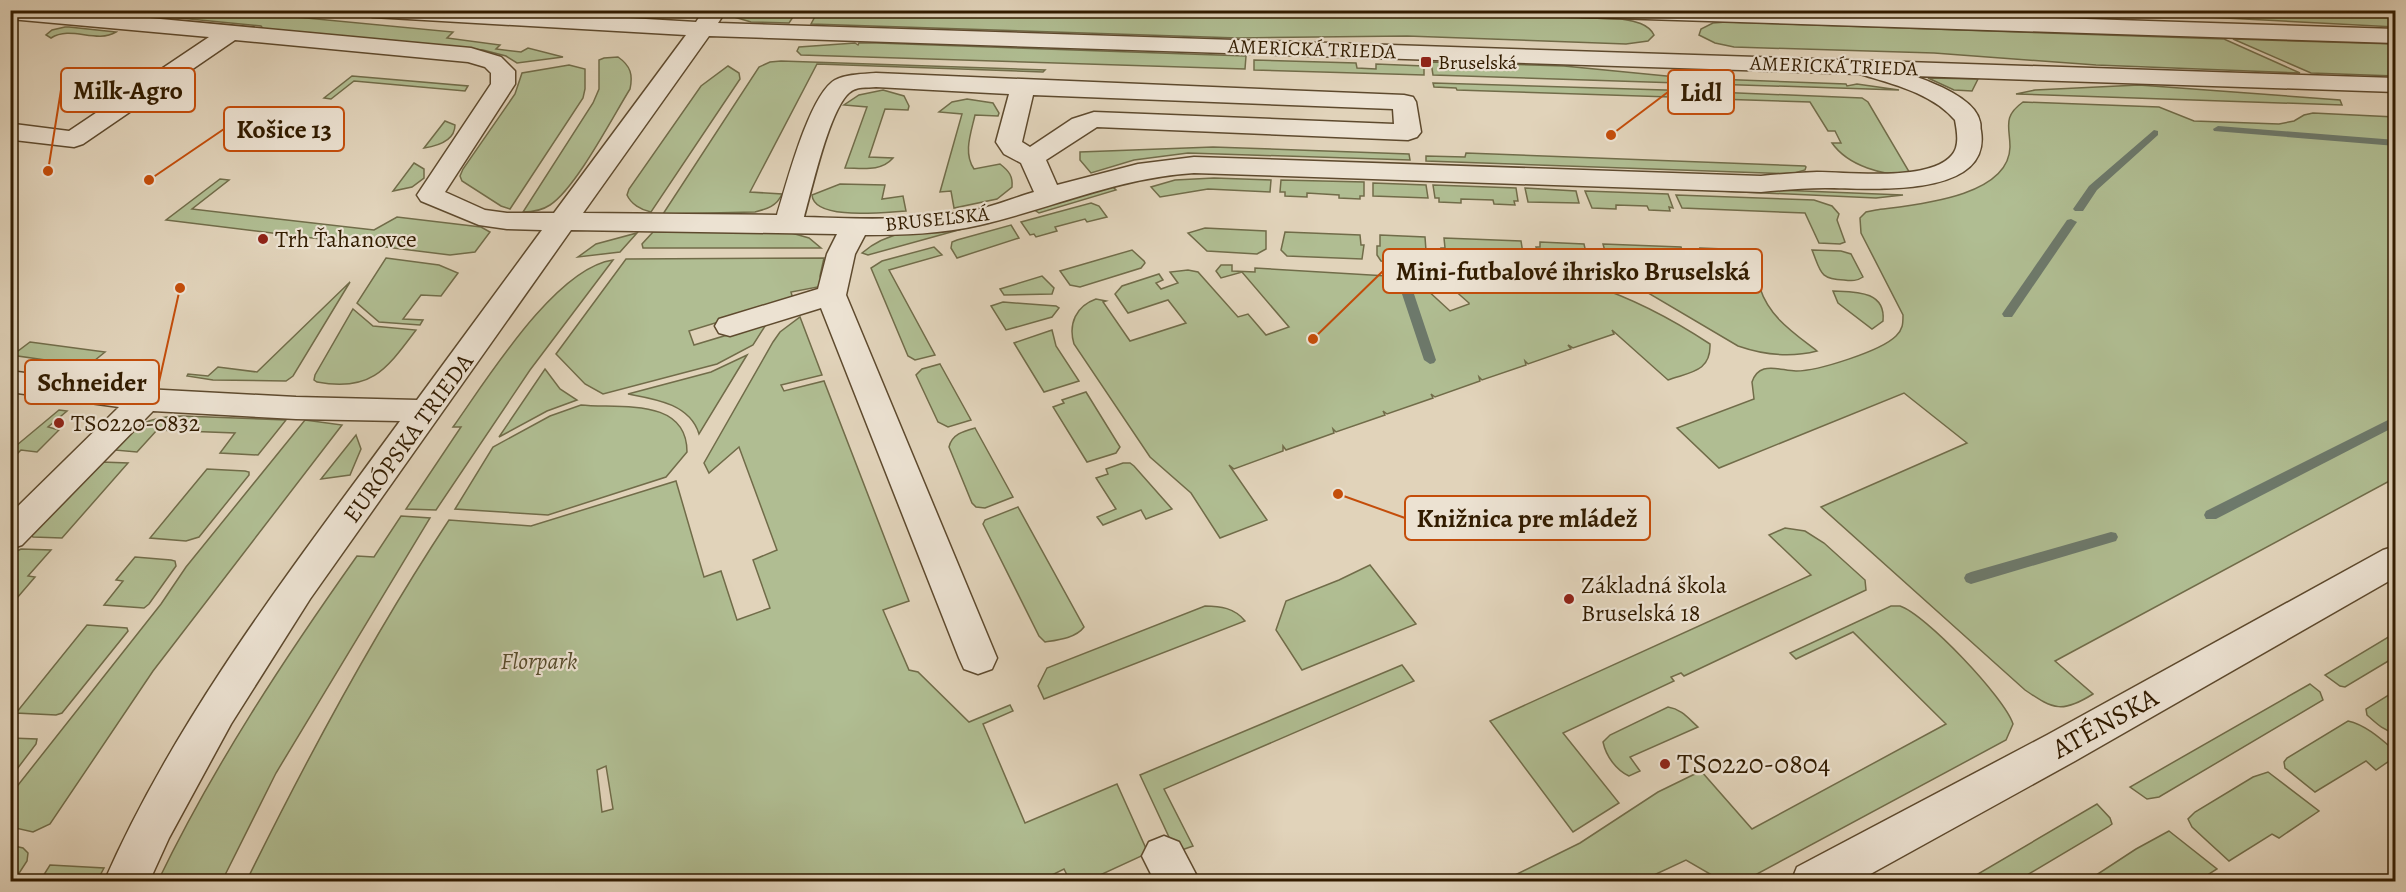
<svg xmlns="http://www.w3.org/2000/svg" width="2406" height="892" viewBox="0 0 2406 892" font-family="Alegreya,serif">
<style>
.green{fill:#b0bd92;stroke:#716c49;stroke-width:1.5;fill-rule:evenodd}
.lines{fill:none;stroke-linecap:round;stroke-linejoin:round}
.stream{fill:#6d796b;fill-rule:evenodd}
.minor-casing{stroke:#5e4a2e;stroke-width:3}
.minor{fill:#ece2d2;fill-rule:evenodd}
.poi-dot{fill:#8f2418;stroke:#ece2d2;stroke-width:2}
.labels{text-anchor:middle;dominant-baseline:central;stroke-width:4.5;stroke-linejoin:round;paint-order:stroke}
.far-street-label{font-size:20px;fill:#321c00;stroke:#ece2d2}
.far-poi-label{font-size:20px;fill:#321c00;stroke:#ece2d2;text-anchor:start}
.poi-label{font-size:24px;fill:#321c00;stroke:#ece2d2;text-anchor:start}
.street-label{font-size:24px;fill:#321c00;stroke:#ece2d2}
.park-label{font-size:24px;font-style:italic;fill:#584c2c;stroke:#ece2d2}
.near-street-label{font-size:28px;fill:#321c00;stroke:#ece2d2}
.near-poi-label{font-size:28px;fill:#321c00;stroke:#ece2d2;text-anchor:start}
.leader{fill:none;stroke:#c44d0a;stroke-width:2}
.callout-dot{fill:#c44d0a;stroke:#ece2d2;stroke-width:2}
.callout{fill:#ece2d2;stroke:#c44d0a;stroke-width:2}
.callout-label{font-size:26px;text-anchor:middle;font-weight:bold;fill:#321c00}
</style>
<rect width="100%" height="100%" fill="#e1d3ba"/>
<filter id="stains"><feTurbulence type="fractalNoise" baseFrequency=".00333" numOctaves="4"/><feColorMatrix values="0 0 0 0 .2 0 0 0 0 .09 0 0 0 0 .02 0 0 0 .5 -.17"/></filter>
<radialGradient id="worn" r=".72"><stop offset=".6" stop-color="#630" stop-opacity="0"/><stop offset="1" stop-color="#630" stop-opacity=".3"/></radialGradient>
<g class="green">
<polygon points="743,10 797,10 797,11 789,23 751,22 734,17 736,13"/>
<polygon points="108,11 233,11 453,32 447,38 500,45 496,49 521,52 528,48 563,57 517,63 506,56 483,50 265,31 261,26"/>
<polygon points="503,11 634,11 631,18"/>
<path d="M818,11L1330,10L1621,19C1633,21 1648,23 1654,35L1648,41L1626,44L1407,36L1238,38L811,24Z"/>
<polygon points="2182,11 2395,11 2395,27 2187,16"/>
<polygon points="1726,22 2224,39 2300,73 2096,65 1934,53 1734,47 1715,43 1699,35 1701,29 1713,23"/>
<path d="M65,27H69L116,32C96,44 71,25 51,38L46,35L52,30Z"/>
<polygon points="2233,39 2395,44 2395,76 2311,73"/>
<polygon points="855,43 858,45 859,43 877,43 1246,56 1245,69 801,55 797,51 799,47"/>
<path d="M618,57C631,66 633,75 630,89C612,118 576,188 550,205C541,211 532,212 523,212L593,103L599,89V60L604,58Z"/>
<polygon points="1254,60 1356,63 1357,68 1376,69 1376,64 1424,66 1424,75 1254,70"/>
<path d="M781,61L1045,70L1043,72L817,64L750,192L782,194C777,206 767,209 755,212L663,214L759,67L770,62Z"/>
<polygon points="1431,62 1564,66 1687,78 1846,84 1847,86 1857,84 1899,90 1433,75"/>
<polygon points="569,65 585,69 585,89 583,98 510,209 501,206 462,181 460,176 463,169 515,94 522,73"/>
<path d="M728,66L739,73L740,79L651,212C641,210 631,204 627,195L629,189L701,86Z"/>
<polygon points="352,76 468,86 465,91 354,81 331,99 324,98"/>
<polygon points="1928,78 1978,79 1972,91 1954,90"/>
<polygon points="1433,83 1698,91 1701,98 1457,90 1456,88 1434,87"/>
<polygon points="2139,85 2340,100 2342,105 2016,94 2035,90"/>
<path d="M883,90L904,96L909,106L908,110L885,109L869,157L893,158C881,172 862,168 845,168L867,107L844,105L859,95Z"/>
<path d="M1714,92L1862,98L1868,102L1911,175C1884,176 1848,166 1832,143H1841L1835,131H1828L1810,102L1717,99Z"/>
<path d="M967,99L993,103L999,113L998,116L975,115C971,133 963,153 974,169L1000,164C1009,171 1013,176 1012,187L997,199L954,208L951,191L940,192L962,114L939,112L952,102Z"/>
<path d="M2023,102L2159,107L2194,121L2279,124L2294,121L2304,115L2313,113L2395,117V478L2055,661L2093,694C2063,713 2054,710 2025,690L1821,507L1967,443L1904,393L1719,468L1677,428L1754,399L1752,382C1754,376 1757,371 1764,369C1774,366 1786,371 1796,371C1818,371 1881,351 1896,336C1903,329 1903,324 1903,315L1861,233L1860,218L1866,212L1876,210C1912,205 2009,198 2010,147C2010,127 2002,117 2023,102Z"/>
<path d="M445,121L455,125C455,141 437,146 424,148Z"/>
<polygon points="1213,147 1409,154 1410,160 1188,153 1134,160 1091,173 1080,160 1080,152"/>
<polygon points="1466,153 1805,166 1806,167 1805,170 1791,174 1426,161 1426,156 1465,157"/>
<polygon points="414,163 424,169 424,178 412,187 393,191"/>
<polygon points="1214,178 1271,180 1270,192 1208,189 1160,197 1151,187 1175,180"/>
<polygon points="220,179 229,180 192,209 374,230 397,217 481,227 490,232 475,252 450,255 166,220"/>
<polygon points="1281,180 1364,182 1364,196 1360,196 1360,199 1339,198 1339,195 1307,193 1307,197 1285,196 1285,192 1280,192"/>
<polygon points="1373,183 1426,185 1428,198 1373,196"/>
<path d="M840,184L885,185L882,199L903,196L906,211C885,212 814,221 812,195Z"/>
<polygon points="1433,185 1516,188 1518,201 1514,201 1515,205 1494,204 1493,200 1461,199 1461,203 1439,202 1439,198 1435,198"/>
<polygon points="1673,186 1903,195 1876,198 1675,189"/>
<polygon points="1113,187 1116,190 1039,213 1033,209"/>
<polygon points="1525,188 1576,191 1579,203 1528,202"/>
<polygon points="1585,191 1668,194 1673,208 1669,207 1670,211 1649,210 1647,206 1616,205 1616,209 1592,208"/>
<polygon points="1676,195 1814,200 1832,206 1839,214 1837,220 1845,242 1840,244 1819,243 1805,213 1682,208"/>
<polygon points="1091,203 1099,206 1107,217 1087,222 1085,219 1055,227 1057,231 1036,237 1034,234 1030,235 1021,222"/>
<polygon points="1011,225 1019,238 957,258 951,248 952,242 957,240"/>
<path d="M973,226L868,255L862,253C893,226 935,229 973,226Z"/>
<polygon points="1205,228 1266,231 1266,249 1257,254 1207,251 1188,233"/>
<polygon points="653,232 788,232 809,238 821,248 643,248 642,244"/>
<polygon points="1285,232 1360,235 1361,245 1364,245 1362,259 1287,256 1281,250"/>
<polygon points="637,233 620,252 578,257 596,244"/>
<polygon points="1380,235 1425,237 1427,264 1417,265 1381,261 1377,255 1377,246 1380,246"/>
<polygon points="1444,238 1521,241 1525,266 1518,269 1447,266 1443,261 1441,248 1445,248"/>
<polygon points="1540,242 1584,244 1589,266 1587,269 1552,271 1543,268 1536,247 1540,247"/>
<polygon points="1603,244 1681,247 1688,272 1611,270 1607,267 1602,255 1606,255"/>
<polygon points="934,247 942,255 889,270 935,355 915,360 908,356 871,268 882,261"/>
<polygon points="1700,248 1724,249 1731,274 1707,273 1699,254 1702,253"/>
<polygon points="1132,250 1144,261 1145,263 1141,268 1080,287 1070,285 1060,271"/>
<path d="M1812,250L1841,251L1851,254L1863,277C1857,281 1852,281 1844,280C1819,279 1821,272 1812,250Z"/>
<polygon points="386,258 439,265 458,273 441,296 421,295 403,319 423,320 420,325 379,322 357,303"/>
<polygon points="824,258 820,276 823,286 791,292 793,299 689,331 694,345 767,323 753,345 717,364 603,394 585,384 556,354 626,259"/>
<path d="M613,260L530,370L436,510L406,509L461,427H453C486,381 555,268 613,260Z"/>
<path d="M1221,265H1232V271L1255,272V268L1404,277L1574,283L1590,288L1591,285C1635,299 1672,319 1710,344C1711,372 1690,372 1668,380L1612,330L1614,334L1573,348L1568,345L1571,349L1528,364L1525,361L1526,365L1482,380L1479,377L1480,381L1435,397L1431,394L1433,398L1387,414L1383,411L1385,415L1336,432L1333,429L1334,433L1286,450L1283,446V451L1234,469L1229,465L1267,520L1220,538L1191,493L1150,457L1074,344C1068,324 1076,306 1096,299L1106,301L1103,302L1130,341L1186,323L1168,300L1128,313L1115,294L1122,286L1159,274L1163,280L1156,283L1161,289L1178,283L1170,272L1188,270L1198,272L1238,317L1248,314L1266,335L1289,327L1242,272L1221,278L1216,271ZM1444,281L1469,303V304L1450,311L1425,288Z"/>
<polygon points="1042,276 1054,288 1052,294 1004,295 1000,289"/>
<polygon points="350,282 293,376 286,381 213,380 187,376 188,374 208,376 218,367 257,372"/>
<path d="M1641,282H1647L1649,287L1668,288L1666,283L1760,288C1769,317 1794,333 1817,351C1790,358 1764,355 1738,346L1643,290L1639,285Z"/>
<path d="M1833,291C1854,292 1886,290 1883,321L1872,329L1838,303Z"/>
<polygon points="1003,302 1056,306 1059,308 1052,317 1006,330 991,306"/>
<path d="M353,309L373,326L416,330C386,370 371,392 317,382L314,380L315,375Z"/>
<path d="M800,317L822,375L781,385L784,391L824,381L909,601L883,610L909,670L918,672L969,722L1010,705L1013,711L983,724L1025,823L1117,784L1148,853L1085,882L1070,881L1064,869L1038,882H246C307,758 373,635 449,520L531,526L676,481L704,577L721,571L737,620L770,608L753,560L777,550L739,447L709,473L704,463L773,342L780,332ZM606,766L613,809L602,812L597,770Z"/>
<polygon points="1052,330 1056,346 1079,381 1044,392 1014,343"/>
<polygon points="30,342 105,352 94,361 114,364 108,369 11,355 11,350 18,351"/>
<path d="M747,355L699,434C690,404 655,399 628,394L711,372Z"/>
<polygon points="940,364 971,420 948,427 938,422 916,375 922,369"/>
<polygon points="545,369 560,389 577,400 547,411 499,437"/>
<polygon points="1086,392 1120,447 1116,453 1087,462 1053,407 1064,403 1062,400"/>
<path d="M581,405C617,409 687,396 687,452L666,477L548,515L455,509L493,447L550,416Z"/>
<polygon points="59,410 67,411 48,427 59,430 37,452 21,450 11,460 11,450"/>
<path d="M182,416L286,420L258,455L220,453L235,433L157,430L137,452L114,450C137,425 147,416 182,416Z"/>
<polygon points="305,420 342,425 153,671 50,824 33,832 11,827 11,794 161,604 186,567"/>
<path d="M975,428L1013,497L985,508L976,507L972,503L949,447C952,434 964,431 975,428Z"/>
<polygon points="356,435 361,449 350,475 321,479"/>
<polygon points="101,462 128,463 62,538 33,537 31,535"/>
<polygon points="1123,463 1130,463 1134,466 1172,509 1146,519 1141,510 1103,525 1097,517 1116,509 1096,478 1108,474 1106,469"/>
<polygon points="207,469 245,471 249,472 249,475 199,537 186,541 150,538"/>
<path d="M1018,507L1084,627C1076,638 1058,640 1045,642L1039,636L983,524L985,520Z"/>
<path d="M401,516L430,518L276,773L222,881H158C213,767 284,659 357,556L374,557Z"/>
<polygon points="1785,528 1805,531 1824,543 1865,580 1866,590 1684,676 1681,673 1671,677 1674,681 1563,733 1619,803 1573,832 1490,721 1811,575 1769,535"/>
<polygon points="21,549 51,550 28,576 35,577 11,605 11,554"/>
<polygon points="135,557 171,560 175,561 176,566 149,604 144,608 104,605 123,581 116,580"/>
<polygon points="1370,565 1416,624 1302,670 1276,630 1286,601 1339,580"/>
<path d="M1205,606C1220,606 1235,608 1245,621L1044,699L1038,686L1047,668Z"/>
<path d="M1891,606C1891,606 1900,606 1900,606C1925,614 2005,698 2013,724L2006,740L1744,881H1722L1686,860L1654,875L1631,881H1503L1580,843L1658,792L1701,771L1752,829L1946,724L1853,632L1796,659L1790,653Z"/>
<polygon points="87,625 127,628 128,631 62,713 56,715 16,713"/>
<polygon points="2395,633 2395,657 2345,687 2340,686 2325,675"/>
<polygon points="1402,665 1414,681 1164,789 1193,846 1176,852 1140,775"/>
<polygon points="2310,684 2320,692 2323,700 2159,797 2147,799 2130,787"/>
<path d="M2395,691V733C2384,731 2376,723 2367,715L2366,709Z"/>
<path d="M1668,707C1681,709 1688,718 1698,727L1630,757L1640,771L1629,776C1616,770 1606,756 1603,742L1610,735Z"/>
<path d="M2348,721C2366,725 2381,739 2395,751V757L2376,770L2366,761L2315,792L2285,768L2284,762L2287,758Z"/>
<polygon points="11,738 37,739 36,744 11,777"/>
<polygon points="2268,772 2319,811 2279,838 2272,834 2229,861 2192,827 2188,819 2195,812 2253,777"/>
<polygon points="2097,804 2110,818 2112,824 2108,827 2017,881 1966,881"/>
<polygon points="2169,831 2217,869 2198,881 2087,881 2136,849"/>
<polygon points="10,845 23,848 28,853 27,861 14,881 11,881"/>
<polygon points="50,865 104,868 97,881 40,881"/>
</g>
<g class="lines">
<g class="stream">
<polygon points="2218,126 2396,140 2396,146 2214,131 2213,129"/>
<polygon points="2154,130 2158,131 2158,135 2097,190 2083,211 2075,211 2073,209 2089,186"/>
<polygon points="2071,219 2077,222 2012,317 2004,317 2002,314 2004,311 2067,220"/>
<polygon points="1403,275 1409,279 1436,360 1434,363 1430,364 1424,360 1397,279"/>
<polygon points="2396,416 2396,426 2216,519 2206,519 2204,515 2206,511"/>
<polygon points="2111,532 2116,533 2118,537 2116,541 1971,584 1966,582 1964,578 1966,574 1971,572"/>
</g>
<defs>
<g id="minor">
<path d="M10,10H65L471,48L501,57L515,71V84L445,192L485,210L507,213H554L686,35L373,17L365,15L362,10H497L696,22L704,10H722L724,14L718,23L2396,78V92L1914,76C1934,83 1976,99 1980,122C1981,125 1980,128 1981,131C1992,200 1867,188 1825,188C1804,188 1782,190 1761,192L1194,173C1117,178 1053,208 980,225C942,234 903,235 865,235L855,254L846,295L997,658L992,669L978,674L964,669L959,658L821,308L730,336L719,333L715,326L719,319L818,289L827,254L837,234L571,230L310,599L231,724L169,838L149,882H104C177,715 293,567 400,421L296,419L153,411L22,545L10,549V514L119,407L10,392V371L145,389L296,397L417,400L542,230L507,229L479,225L421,201L417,195L491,84V73L485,67L468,62L235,40L83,144L74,147L14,140L10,139V125L14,124L69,131L209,37L10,19ZM709,36L1860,74C1892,84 1932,93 1955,120C1957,131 1960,146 1952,155C1930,182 1849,172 1817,172C1798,173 1779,174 1761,176L1194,157L1138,164L1057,185L1046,160L1097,127L1408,140L1417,137L1421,132L1416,102L1413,97L1404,95L876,73C863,74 847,74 835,80C809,95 786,186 777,215L583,213ZM876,87L1009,94L996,142L1004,154L1021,163L1034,192C1013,198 993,207 971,211C916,221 860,219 804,217C812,189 829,111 849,93C856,86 867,88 876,87ZM1033,95L1393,109L1394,124L1094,112L1072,119L1030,147L1022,142Z"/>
<polygon points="1571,10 1806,10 2396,29 2396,43 1582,17 1574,15"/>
<polygon points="2396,546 2396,577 2075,761 1856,882 1791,882 1797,867 2047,735 2383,550"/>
<polygon points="1164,836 1179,842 1200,882 1155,882 1142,856 1149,842"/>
</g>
</defs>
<use href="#minor" class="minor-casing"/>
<use href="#minor" class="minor"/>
</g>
<g class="poi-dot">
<rect x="1420" y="56" width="12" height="12" rx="3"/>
<circle cx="263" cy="239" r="6"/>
<circle cx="59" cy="423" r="6"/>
<circle cx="1569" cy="599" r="6"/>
<circle cx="1665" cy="764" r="6"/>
</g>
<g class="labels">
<g class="far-street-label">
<text transform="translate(1312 49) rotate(2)">AMERICKÁ TRIEDA</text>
<text transform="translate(1834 66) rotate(2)">AMERICKÁ TRIEDA</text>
<text transform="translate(937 219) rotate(-6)">BRUSELSKÁ</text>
</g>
<g class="far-poi-label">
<text x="1438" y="62">Bruselská</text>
</g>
<g class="poi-label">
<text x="275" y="239">Trh Ťahanovce</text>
<text x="71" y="423">TS0220-0832</text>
<text x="1581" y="585">Základná škola<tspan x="1581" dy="28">Bruselská 18</tspan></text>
</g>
<g class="street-label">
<text transform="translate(408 438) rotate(-54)">EURÓPSKA TRIEDA</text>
</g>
<g class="park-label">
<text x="539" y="661">Florpark</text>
</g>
<g class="near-street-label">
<text transform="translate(2105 723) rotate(-29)">ATÉNSKA</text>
</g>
<g class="near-poi-label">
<text x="1677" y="764">TS0220-0804</text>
</g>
</g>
<path class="leader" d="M48 171L61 90M1611 135L1668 92M149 180L224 129M1313 339L1383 271M180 288L159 382M1338 494L1405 518"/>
<g class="callout-dot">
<circle cx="48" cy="171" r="6"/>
<circle cx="1611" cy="135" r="6"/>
<circle cx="149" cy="180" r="6"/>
<circle cx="1313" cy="339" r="6"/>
<circle cx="180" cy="288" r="6"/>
<circle cx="1338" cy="494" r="6"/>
</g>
<g class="callout">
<rect x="61" y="68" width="134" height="44" rx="6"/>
<rect x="1668" y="70" width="66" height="44" rx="6"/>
<rect x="224" y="107" width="120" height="44" rx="6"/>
<rect x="1383" y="249" width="379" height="44" rx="6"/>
<rect x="25" y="360" width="134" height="44" rx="6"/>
<rect x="1405" y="496" width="245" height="44" rx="6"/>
</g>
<g class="callout-label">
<text x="128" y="99">Milk-Agro</text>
<text x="1701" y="101">Lidl</text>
<text x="284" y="138">Košice 13</text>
<text x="1573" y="280">Mini-futbalové ihrisko Bruselská</text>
<text x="92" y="391">Schneider</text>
<text x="1527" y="527">Knižnica pre mládež</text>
</g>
<rect width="2406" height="892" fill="none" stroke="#e1d3ba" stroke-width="36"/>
<rect x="12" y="12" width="2382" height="868" fill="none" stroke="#321c00" stroke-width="3"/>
<rect x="18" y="18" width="2370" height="856" fill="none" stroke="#321c00" stroke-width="1.5"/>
<rect width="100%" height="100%" filter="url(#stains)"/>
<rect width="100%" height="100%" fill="url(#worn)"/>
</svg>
